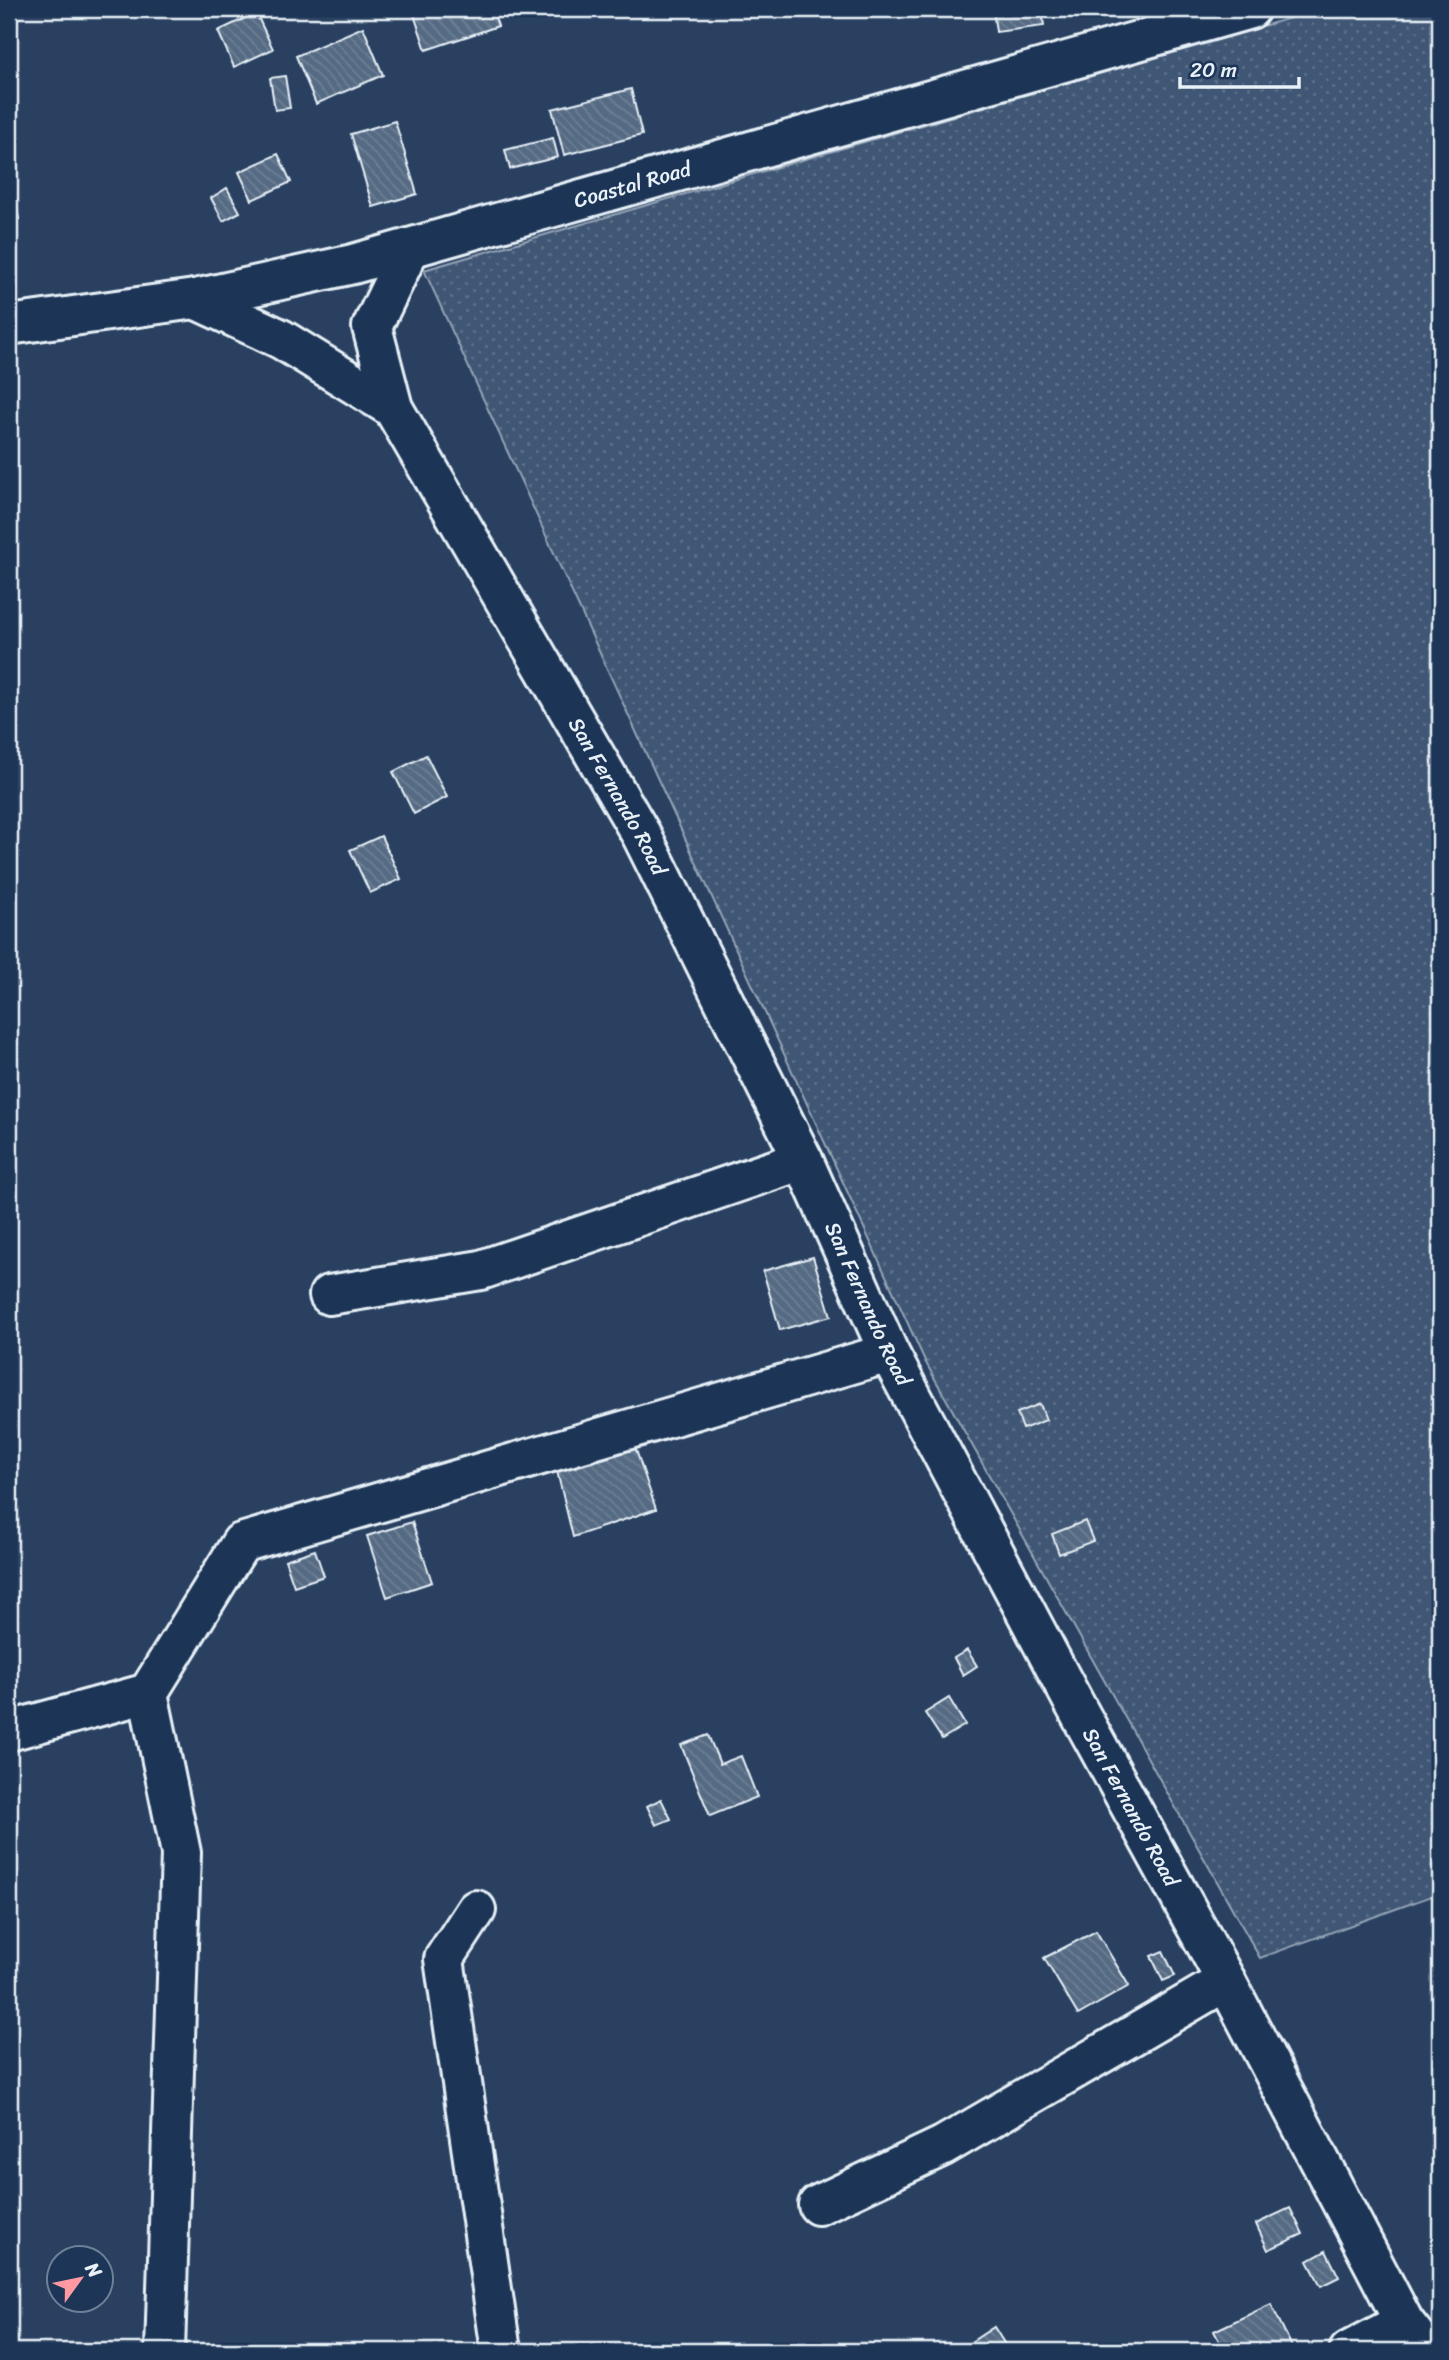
<svg xmlns="http://www.w3.org/2000/svg" width="1449" height="2360" viewBox="0 0 1449 2360" font-family="Sriracha,sans-serif">
<style>
.grass{fill:url(#grass-dots);stroke:#94a4b6;stroke-width:2}
.building{fill:url(#building-back-hatch);stroke:#e8f1f8;stroke-width:2}
.lines{fill:none;stroke-linecap:round;stroke-linejoin:round}
.minor-casing{stroke:#e8f1f8;stroke-width:44}
.minor{stroke:#1d3557;stroke-width:38}
.labels{text-anchor:middle;dominant-baseline:central;stroke-width:5;stroke-linejoin:round;paint-order:stroke}
.street-label{font-size:21px;fill:#e8f1f8;stroke:#1d3557}
</style>
<defs>
<pattern id="grass-dots" width="8" height="8" patternUnits="userSpaceOnUse" patternTransform="scale(1.75)"><rect width="8" height="8" fill="#415774"/><path d="M2 2h.1M6 6h.1" fill="none" stroke="#5c7089" stroke-width="1.8" stroke-linecap="round"/></pattern>
<pattern id="building-back-hatch" width="6" height="6" patternUnits="userSpaceOnUse" patternTransform="scale(1.75)"><rect width="6" height="6" fill="#556a83"/><path d="M-1 5l2 2M0 0l6 6M5-1l2 2" fill="none" stroke="#6d8095"/></pattern>
</defs>
<rect width="100%" height="100%" fill="#294061"/>
<filter id="ink" filterUnits="userSpaceOnUse"><feTurbulence type="fractalNoise" baseFrequency=".0143" numOctaves="2"/><feDisplacementMap in="SourceGraphic" scale="14" xChannelSelector="R" yChannelSelector="G"/><feConvolveMatrix kernelMatrix="1 2 1 2 8 2 1 2 1" color-interpolation-filters="sRGB"/></filter>
<g filter="url(#ink)">
<polygon class="grass" points="1321,9 1440,9 1440,1893 1260,1958 926,1363 424,270"/>
<g class="building">
<polygon points="412,9 492,9 498,26 426,50"/>
<polygon points="993,9 1042,9 1044,26 996,32"/>
<polygon points="256,13 273,49 234,67 218,31"/>
<polygon points="363,27 383,75 316,104 296,56"/>
<polygon points="285,76 290,108 275,110 270,78"/>
<polygon points="631,89 642,135 564,155 552,109"/>
<polygon points="395,121 417,194 373,207 351,134"/>
<polygon points="553,138 558,157 510,169 505,150"/>
<polygon points="278,154 291,182 252,200 239,172"/>
<polygon points="9,180 11,180 19,219 9,221"/>
<polygon points="227,188 240,212 223,221 211,198"/>
<polygon points="426,755 447,797 414,814 393,772"/>
<polygon points="381,836 401,879 370,893 350,850"/>
<polygon points="813,1257 831,1316 780,1330 763,1271"/>
<polygon points="1040,1404 1046,1420 1023,1429 1017,1413"/>
<polygon points="635,1447 656,1509 573,1537 556,1467"/>
<polygon points="1085,1521 1093,1541 1059,1554 1052,1534"/>
<polygon points="412,1522 432,1582 387,1597 367,1536"/>
<polygon points="315,1550 324,1576 294,1586 285,1560"/>
<polygon points="967,1650 977,1666 963,1675 954,1658"/>
<polygon points="949,1698 965,1725 942,1739 925,1713"/>
<polygon points="708,1735 720,1764 741,1756 757,1797 710,1816 681,1745"/>
<polygon points="661,1799 671,1819 656,1825 647,1806"/>
<polygon points="1096,1931 1129,1986 1078,2015 1044,1958"/>
<polygon points="1163,1951 1175,1976 1163,1981 1151,1956"/>
<polygon points="1290,2208 1303,2234 1268,2250 1256,2224"/>
<polygon points="1326,2251 1339,2277 1321,2286 1308,2261"/>
<polygon points="1271,2304 1294,2351 1224,2351 1214,2331"/>
<polygon points="994,2327 1009,2351 968,2351 965,2346"/>
</g>
<g class="lines">
<defs>
<g id="minor">
<path id="s1" d="M410,248L372,327L393,408L642,836L803,1160L889,1353L1074,1703L1226,1981L1404,2322L1427,2351"/>
<polyline points="195,299 281,339 393,408"/>
<path id="s2" d="M9,325L195,299L353,264L1250,9"/>
<polyline points="329,1295 481,1270 803,1160"/>
<polyline points="148,1693 181,1853 165,2351"/>
<polyline points="9,1731 148,1693 241,1543 889,1353"/>
<polyline points="476,1910 444,1959 501,2351"/>
<polyline points="818,2205 943,2146 1226,1981"/>
<polyline points="1349,2351 1404,2322"/>
</g>
</defs>
<use href="#minor" class="minor-casing"/>
<use href="#minor" class="minor"/>
</g>
</g>
<g class="labels">
<g class="street-label">
<text stroke="none"><textPath href="#s2" startOffset="640">Coastal Road</textPath></text>
<text stroke="none"><textPath href="#s1" startOffset="620">San Fernando Road</textPath></text>
<text stroke="none"><textPath href="#s1" startOffset="1186">San Fernando Road</textPath></text>
<text stroke="none"><textPath href="#s1" startOffset="1754">San Fernando Road</textPath></text>
</g>
</g>
<rect width="1449" height="2360" fill="none" stroke="#1d3557" stroke-width="35"/>
<rect x="18" y="18" width="1414" height="2325" fill="none" stroke="#e8f1f8" stroke-width="2.5" filter="url(#ink)"/>
<g transform="translate(80 2279) rotate(57)"><circle r="33" fill="#1d3557" stroke="#6e8097" stroke-width="2"/>
<path d="M0-5L12 26L0 18L-12 26Z" fill="#ff9aa2"/>
<text y="-10" font-size="19" font-weight="bold" text-anchor="middle" fill="#e8f1f8">N</text>
</g>
<path d="M1180 77v10h119v-10" fill="none" stroke="#e8f1f8" stroke-width="3.5"/>
<text x="1190" y="77" font-size="21" fill="#e8f1f8" stroke="#1d3557" stroke-width="5" paint-order="stroke">20 m</text>
</svg>
